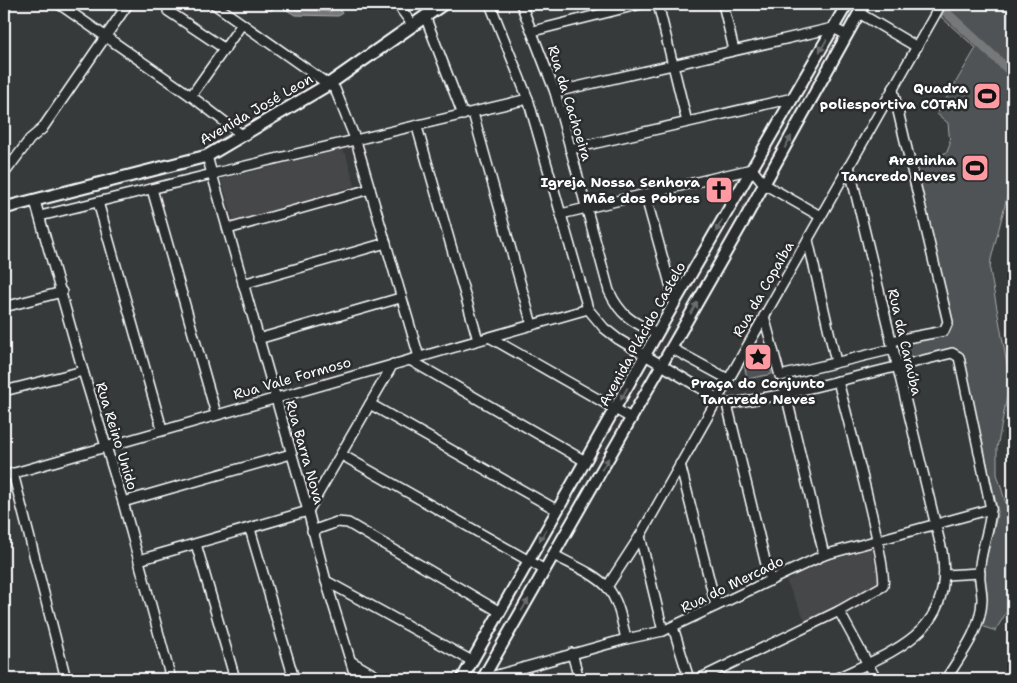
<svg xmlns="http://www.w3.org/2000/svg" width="1017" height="683" viewBox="0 0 1017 683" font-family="'Shantell Sans',sans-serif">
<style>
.built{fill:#444748}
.green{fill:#505354;stroke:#a8a9aa}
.water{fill:#767879;stroke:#adaeaf}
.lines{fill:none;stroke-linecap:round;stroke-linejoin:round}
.shore{stroke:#c8c9c9;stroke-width:1}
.canal{stroke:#767879;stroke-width:9}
.minor-casing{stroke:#fff;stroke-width:12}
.tertiary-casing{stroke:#fff;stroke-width:14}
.secondary-casing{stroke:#fff;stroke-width:15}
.minor{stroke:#2a2d2e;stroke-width:9}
.tertiary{stroke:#2a2d2e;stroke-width:10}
.secondary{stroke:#2a2d2e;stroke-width:11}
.oneway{fill:#6a6c6d}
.labels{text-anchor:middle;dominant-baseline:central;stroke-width:5;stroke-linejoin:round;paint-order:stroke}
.poi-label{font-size:14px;font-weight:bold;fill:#fff;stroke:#2a2d2e;text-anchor:end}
.street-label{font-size:14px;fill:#fff;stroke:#2a2d2e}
</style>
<rect width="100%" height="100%" fill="#373a3b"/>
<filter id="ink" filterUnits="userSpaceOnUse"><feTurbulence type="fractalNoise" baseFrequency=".02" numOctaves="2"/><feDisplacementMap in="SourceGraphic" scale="10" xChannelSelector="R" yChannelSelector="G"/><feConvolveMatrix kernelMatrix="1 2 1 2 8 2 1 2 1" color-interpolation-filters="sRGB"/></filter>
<g filter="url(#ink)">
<g class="built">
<polygon points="341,150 346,154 355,186 336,191 336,194 234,221 221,179"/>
<polygon points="869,549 872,550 879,584 806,622 786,581 824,562"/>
</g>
<g class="green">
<polygon points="948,4 1013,4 1013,174 991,259 990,270 1010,381 997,448 997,474 1013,527 1013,597 1011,605 995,631 982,626 986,610 983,571 998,512 963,357 962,355 901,362 896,346 897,343 949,331 952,324 916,166 947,152 950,144 948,123 937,114 976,48 941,17"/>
<polygon points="768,358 772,374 747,379 744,363"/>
</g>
<polygon class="water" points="262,4 338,4 342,14 338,16 295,15 278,5 271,11"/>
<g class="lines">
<polyline class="shore" points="286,4 297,10 331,11 333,9 333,4"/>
<polyline class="canal" points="946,12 1013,74"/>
<defs>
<g id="minor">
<polyline points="59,4 191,96 242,135"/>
<polyline points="214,4 335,89 356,141 419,357"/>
<polyline points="397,4 412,24"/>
<path d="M490,4L528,99L588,309L604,328L618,339L727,404L786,394L952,353L959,357L991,509C990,528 982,546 980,565C978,577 982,588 982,600C981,630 961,655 946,679"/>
<path d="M521,4L555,92L609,291C621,317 633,322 657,334"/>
<polyline points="658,4 687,122"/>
<polyline points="723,4 734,50"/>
<polyline points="4,9 7,4"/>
<polyline points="168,11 225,49"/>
<polyline points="859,13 917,47"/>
<polyline points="425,16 463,115"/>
<polyline points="533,31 641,4"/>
<polyline points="555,92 833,28 847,35"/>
<polyline points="191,96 242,24"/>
<polyline points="473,113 532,325"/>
<polyline points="417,127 478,340"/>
<polyline points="570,149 793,98"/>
<polyline points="207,156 212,174 528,99"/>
<polyline points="4,174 30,139 42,129 128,4"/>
<polyline points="152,189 216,414"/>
<polyline points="645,194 675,302"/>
<polyline points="35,201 83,371 123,502 171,679"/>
<polyline points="98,202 162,429"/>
<polyline points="561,214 752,169 764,184 820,216"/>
<polyline points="40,216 212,174 308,511 326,581 356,679"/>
<polyline points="228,229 370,189"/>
<polyline points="808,240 836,362"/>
<polyline points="243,284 386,243"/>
<polyline points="4,307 62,292"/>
<polyline points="764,316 780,376 893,349"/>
<polyline points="491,338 631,418"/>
<polyline points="258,339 400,298"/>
<polyline points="891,341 944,331 948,322 893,90"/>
<polyline points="671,348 728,379"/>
<polyline points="410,360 585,461"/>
<polyline points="4,391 83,371"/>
<polyline points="786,394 824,555"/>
<polyline points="370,404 557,510"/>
<polyline points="727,404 770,581"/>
<polyline points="342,455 545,570"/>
<polyline points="680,464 716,606"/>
<polyline points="13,473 66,679"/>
<polyline points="4,476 588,309"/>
<polyline points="123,502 291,454"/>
<polyline points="250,529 294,679"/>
<polyline points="312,531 337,522 348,523 500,612"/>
<polyline points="640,536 663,631"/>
<polyline points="196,544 235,679"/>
<path d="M554,555C570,564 594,573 607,587C619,601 622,622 626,639"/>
<polyline points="139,560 308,511 393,364"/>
<polyline points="945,575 980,573"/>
<polyline points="326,581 472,661"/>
<polyline points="607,587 640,536 941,4"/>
<polyline points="839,611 876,679"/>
<polyline points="673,627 689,679"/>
<polyline points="572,653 579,679"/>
<polyline points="352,662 381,679"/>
<polyline points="483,679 626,639 663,631 824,555 991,509"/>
<path d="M699,679L839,611L883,586C889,569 845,410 838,381"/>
<path d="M835,679C896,650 955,632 942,551L849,166"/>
</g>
<g id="tertiary">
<polyline points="462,679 675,302 847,4"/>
<polyline points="479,679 483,678 511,629 746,217 864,4"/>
</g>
<polyline id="secondary" points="4,208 207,156 329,84 443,4"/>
</defs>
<use href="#minor" class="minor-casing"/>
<use href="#tertiary" class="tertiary-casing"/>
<use href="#secondary" class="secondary-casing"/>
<use href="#minor" class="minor"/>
<use href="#tertiary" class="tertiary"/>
<use href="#secondary" class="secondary"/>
</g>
<defs><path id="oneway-solid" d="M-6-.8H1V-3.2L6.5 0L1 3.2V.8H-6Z" transform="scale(1.25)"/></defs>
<g class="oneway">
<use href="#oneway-solid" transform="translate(823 46) rotate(120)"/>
<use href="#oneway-solid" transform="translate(788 142) rotate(-61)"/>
<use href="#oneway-solid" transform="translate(719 226) rotate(120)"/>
<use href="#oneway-solid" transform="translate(694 308) rotate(-60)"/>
<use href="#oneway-solid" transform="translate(624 394) rotate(119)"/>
<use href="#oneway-solid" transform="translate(605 464) rotate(-60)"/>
<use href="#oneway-solid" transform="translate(543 535) rotate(120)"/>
<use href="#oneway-solid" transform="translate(525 605) rotate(-60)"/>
</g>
</g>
<defs>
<symbol id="stadium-square" viewBox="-11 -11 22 22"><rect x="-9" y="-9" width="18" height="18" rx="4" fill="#ff9aa2" stroke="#2a2d2e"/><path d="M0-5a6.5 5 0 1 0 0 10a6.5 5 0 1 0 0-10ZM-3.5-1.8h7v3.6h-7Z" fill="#111"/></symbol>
<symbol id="church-square" viewBox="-11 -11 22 22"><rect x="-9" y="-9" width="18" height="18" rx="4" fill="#ff9aa2" stroke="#2a2d2e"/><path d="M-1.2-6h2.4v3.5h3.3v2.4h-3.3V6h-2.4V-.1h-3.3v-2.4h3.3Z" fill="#111"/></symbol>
<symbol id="sight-square" viewBox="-11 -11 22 22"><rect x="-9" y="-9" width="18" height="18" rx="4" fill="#ff9aa2" stroke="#2a2d2e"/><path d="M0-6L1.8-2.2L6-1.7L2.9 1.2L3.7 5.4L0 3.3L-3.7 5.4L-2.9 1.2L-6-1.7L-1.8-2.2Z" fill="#111"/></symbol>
</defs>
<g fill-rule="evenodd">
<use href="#stadium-square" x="971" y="80" width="32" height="32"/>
<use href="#stadium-square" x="959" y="152" width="32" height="32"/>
<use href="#church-square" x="703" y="174" width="32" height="32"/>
<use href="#sight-square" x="742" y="341" width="32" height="32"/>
</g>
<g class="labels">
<g class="poi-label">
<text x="968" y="88">Quadra<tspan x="968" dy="16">poliesportiva COTAN</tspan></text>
<text x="956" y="160">Areninha<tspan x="956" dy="16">Tancredo Neves</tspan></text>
<text x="700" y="182">Igreja Nossa Senhora<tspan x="700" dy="16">Mãe dos Pobres</tspan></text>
<text x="758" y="383" text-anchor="middle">Praça do Conjunto<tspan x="758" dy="16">Tancredo Neves</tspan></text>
</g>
<g class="street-label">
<text transform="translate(570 103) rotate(73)">Rua da Cachoeira</text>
<text transform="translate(256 109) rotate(-30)">Avenida José Leon</text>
<text transform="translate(763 289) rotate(-60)">Rua da Copaíba</text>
<text transform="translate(642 334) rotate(-61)">Avenida Plácido Castelo</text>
<text transform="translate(905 342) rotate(77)">Rua da Caraúba</text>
<text transform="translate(292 378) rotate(-16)">Rua Vale Formoso</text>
<text transform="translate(117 436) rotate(73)">Rua Reino Unido</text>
<text transform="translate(305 452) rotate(74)">Rua Barra Nova</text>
<text transform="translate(732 584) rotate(-26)">Rua do Mercado</text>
</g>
</g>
<rect width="1017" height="683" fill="none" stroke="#2a2d2e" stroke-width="20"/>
<rect x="10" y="10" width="997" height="663" fill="none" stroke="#fff" stroke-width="2" filter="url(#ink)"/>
</svg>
